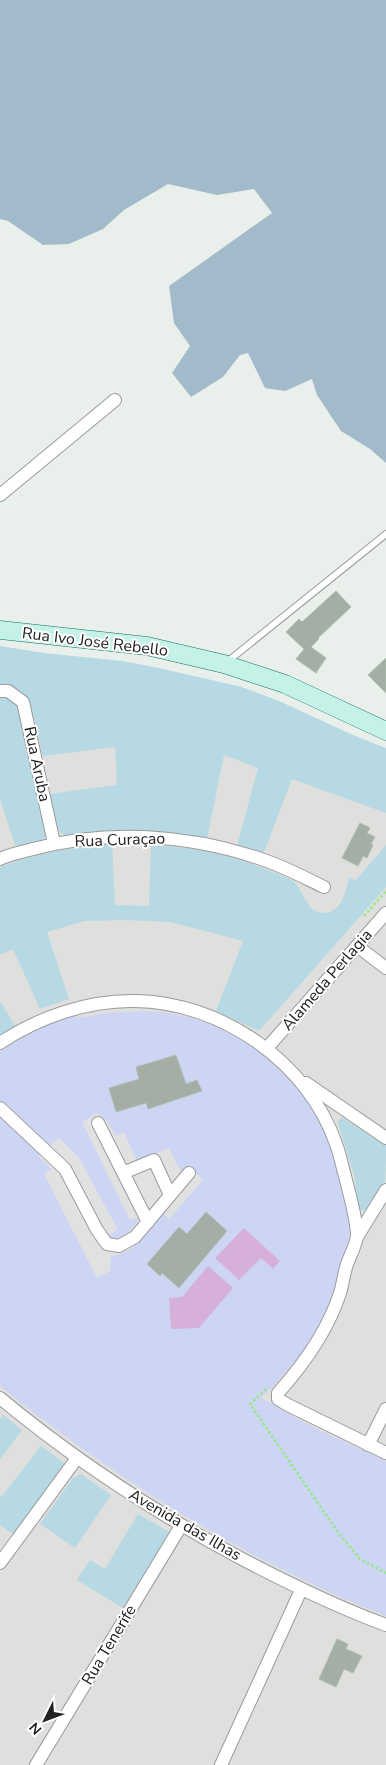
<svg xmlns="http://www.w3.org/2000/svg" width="386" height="1765" viewBox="0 0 386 1765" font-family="'Nunito Sans',sans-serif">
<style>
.residential{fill:#dfdfde}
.grass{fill:#b6d9e3}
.forest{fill:#a3baca}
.park{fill:#cdd5f4}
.parking{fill:#e1e1e1}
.water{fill:#d6b0d8}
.building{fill:#a5aea6;stroke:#adc0b0}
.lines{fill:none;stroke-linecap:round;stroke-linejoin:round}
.lane-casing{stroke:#9b9b9b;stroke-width:8}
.street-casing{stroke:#9b9b9b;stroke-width:14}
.secondary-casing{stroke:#146d5d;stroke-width:19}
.path{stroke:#94e982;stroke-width:2.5;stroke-dasharray:2.5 2.5;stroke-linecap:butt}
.lane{stroke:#fff;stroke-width:6}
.street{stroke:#fff;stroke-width:12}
.secondary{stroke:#c5f2e8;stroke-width:18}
.labels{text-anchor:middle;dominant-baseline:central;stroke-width:4;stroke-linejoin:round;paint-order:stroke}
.street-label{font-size:16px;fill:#212121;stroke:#fff}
</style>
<rect width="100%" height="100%" fill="#e9f0ec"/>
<polygon class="residential" points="0,661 386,787 386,1765 0,1765"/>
<g class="grass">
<path d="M0,646L44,653L122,661L159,668L242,687L279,701L353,735L386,748V813L292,779L263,855L237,846L258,768L224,755L207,839L135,831L67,836C52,831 52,807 49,794L117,785L115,747L43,756C37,733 32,682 0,686Z"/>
<polygon points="3,697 14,702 18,707 46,835 42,841 16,848 0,799 0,698"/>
<path d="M112,843L115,905L149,906L151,846C192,845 233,856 271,871C277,874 285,877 292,880C304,888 305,912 322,913C342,914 346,891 349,877L355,881L386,845V887L260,1030H257L216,1011L243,941L171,922L126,920L84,921L47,932L69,999L40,1009L13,949L0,955V867C36,853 74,847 112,843Z"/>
<polygon points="0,1001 15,1026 0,1036"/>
<path d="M343,1118L386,1145C386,1156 386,1171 385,1181C382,1190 371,1209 362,1211L359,1208L354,1175L338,1124L339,1119Z"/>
<polygon points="3,1415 22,1430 0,1459 0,1419"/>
<polygon points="41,1446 63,1462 65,1468 16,1536 0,1525 0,1495 2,1496"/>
<polygon points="81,1474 111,1495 75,1548 40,1524 73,1478"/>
<polygon points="138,1514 169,1532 170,1537 126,1610 77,1580 90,1560 105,1569"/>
</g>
<polygon class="forest" points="0,0 386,0 386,463 370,449 341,431 317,395 312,379 285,391 265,388 248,353 240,355 223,377 191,397 172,373 190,346 174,323 169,286 272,213 254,189 217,195 168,184 124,210 103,229 69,244 43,245 8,221 0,219"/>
<path class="park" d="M143,1011C152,1012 161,1012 169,1013C243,1025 308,1079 333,1150C336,1158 337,1167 339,1176C343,1193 349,1214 349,1232C349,1246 344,1259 340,1272C337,1285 334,1300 328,1312C312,1346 287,1373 261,1398L311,1426L386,1461V1616C246,1561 117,1480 0,1386V1052C22,1034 47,1023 74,1015L77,1018L108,1013Z"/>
<polygon class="parking" points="97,1113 106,1120 116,1136 124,1132 137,1161 169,1148 181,1172 188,1165 203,1180 169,1219 163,1213 134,1247 121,1254 111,1256 110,1271 97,1278 44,1174 52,1169 38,1156 59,1138 78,1156 118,1230 108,1236 111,1238 119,1239 127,1234 138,1221 139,1217 130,1220 82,1122"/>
<g class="water">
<polygon points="244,1228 280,1261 273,1269 261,1258 239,1280 215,1258"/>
<polygon points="208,1266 233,1288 199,1328 171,1329 169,1298 182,1297"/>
</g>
<g class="building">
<polygon points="336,591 351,607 318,638 319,639 311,647 326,658 316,673 296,659 304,649 286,632 299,619 302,622"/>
<polygon points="386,658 386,693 368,675"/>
<polygon points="360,823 370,828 367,833 375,837 371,844 373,845 367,858 363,856 358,866 342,858"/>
<polygon points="176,1055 186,1084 197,1080 202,1091 148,1109 146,1103 116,1112 109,1088 139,1079 136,1067"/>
<polygon points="206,1212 227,1231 179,1288 162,1273 160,1276 147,1264 179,1227 187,1234"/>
<polygon points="337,1639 348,1644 346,1649 362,1656 353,1673 344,1669 336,1687 319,1679"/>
</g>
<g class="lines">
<defs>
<polyline id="lane" points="227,662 386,534"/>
<g id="street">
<polyline points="0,495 115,400"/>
<polyline points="0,691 8,691 23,702 54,843"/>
<path d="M0,859C10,854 22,852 33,849C108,829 188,834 261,859C283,866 303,877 324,887"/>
<polyline points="357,946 386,968"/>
<path d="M0,1043C39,1017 88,1000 135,1001C221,1002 308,1062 336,1144C340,1154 342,1166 345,1176C349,1193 357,1219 357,1236C356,1245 350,1256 347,1264C344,1273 343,1282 341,1290C329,1329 305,1363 278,1393V1399L288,1405L386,1453"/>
<polyline points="267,1048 386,913"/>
<polyline points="306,1083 386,1138"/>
<polyline points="0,1108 65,1169 97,1230 107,1244 119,1246 135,1237 189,1173"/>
<polyline points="98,1123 148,1222"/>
<polyline points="123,1173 154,1160 170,1195"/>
<polyline points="357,1237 386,1190"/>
<path d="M0,1398C76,1461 157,1514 244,1560C290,1584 337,1607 386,1625"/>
<polyline points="368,1445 386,1409"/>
<polyline points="0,1563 77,1458"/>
<polyline points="36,1765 181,1526"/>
<polyline points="221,1765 301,1590"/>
</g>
<polyline id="secondary" points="0,630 147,646 224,664 285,684 386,731"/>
</defs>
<use href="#lane" class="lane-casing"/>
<use href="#street" class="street-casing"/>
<use href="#secondary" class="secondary-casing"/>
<g class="path">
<polyline points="364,916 386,891"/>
<polyline points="266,1389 250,1404 337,1531 360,1559 386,1573"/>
</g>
<use href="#lane" class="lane"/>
<use href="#street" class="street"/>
<use href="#secondary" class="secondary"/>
</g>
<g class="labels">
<g class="street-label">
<text transform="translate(95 642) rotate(7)">Rua Ivo José Rebello</text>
<text transform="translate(37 764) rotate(78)">Rua Aruba</text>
<text transform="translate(120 840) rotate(-2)">Rua Curaçao</text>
<text transform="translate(327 980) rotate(-49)">Alameda Perlagia</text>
<text transform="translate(185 1525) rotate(30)">Avenida das Ilhas</text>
<text transform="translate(109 1645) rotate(-59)">Rua Tenerife</text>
</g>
</g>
<g transform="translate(45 1720) rotate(228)" stroke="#ffffff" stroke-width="4" paint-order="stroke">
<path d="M0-4L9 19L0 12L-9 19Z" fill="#212121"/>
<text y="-8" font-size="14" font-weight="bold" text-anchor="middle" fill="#212121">N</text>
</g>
</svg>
